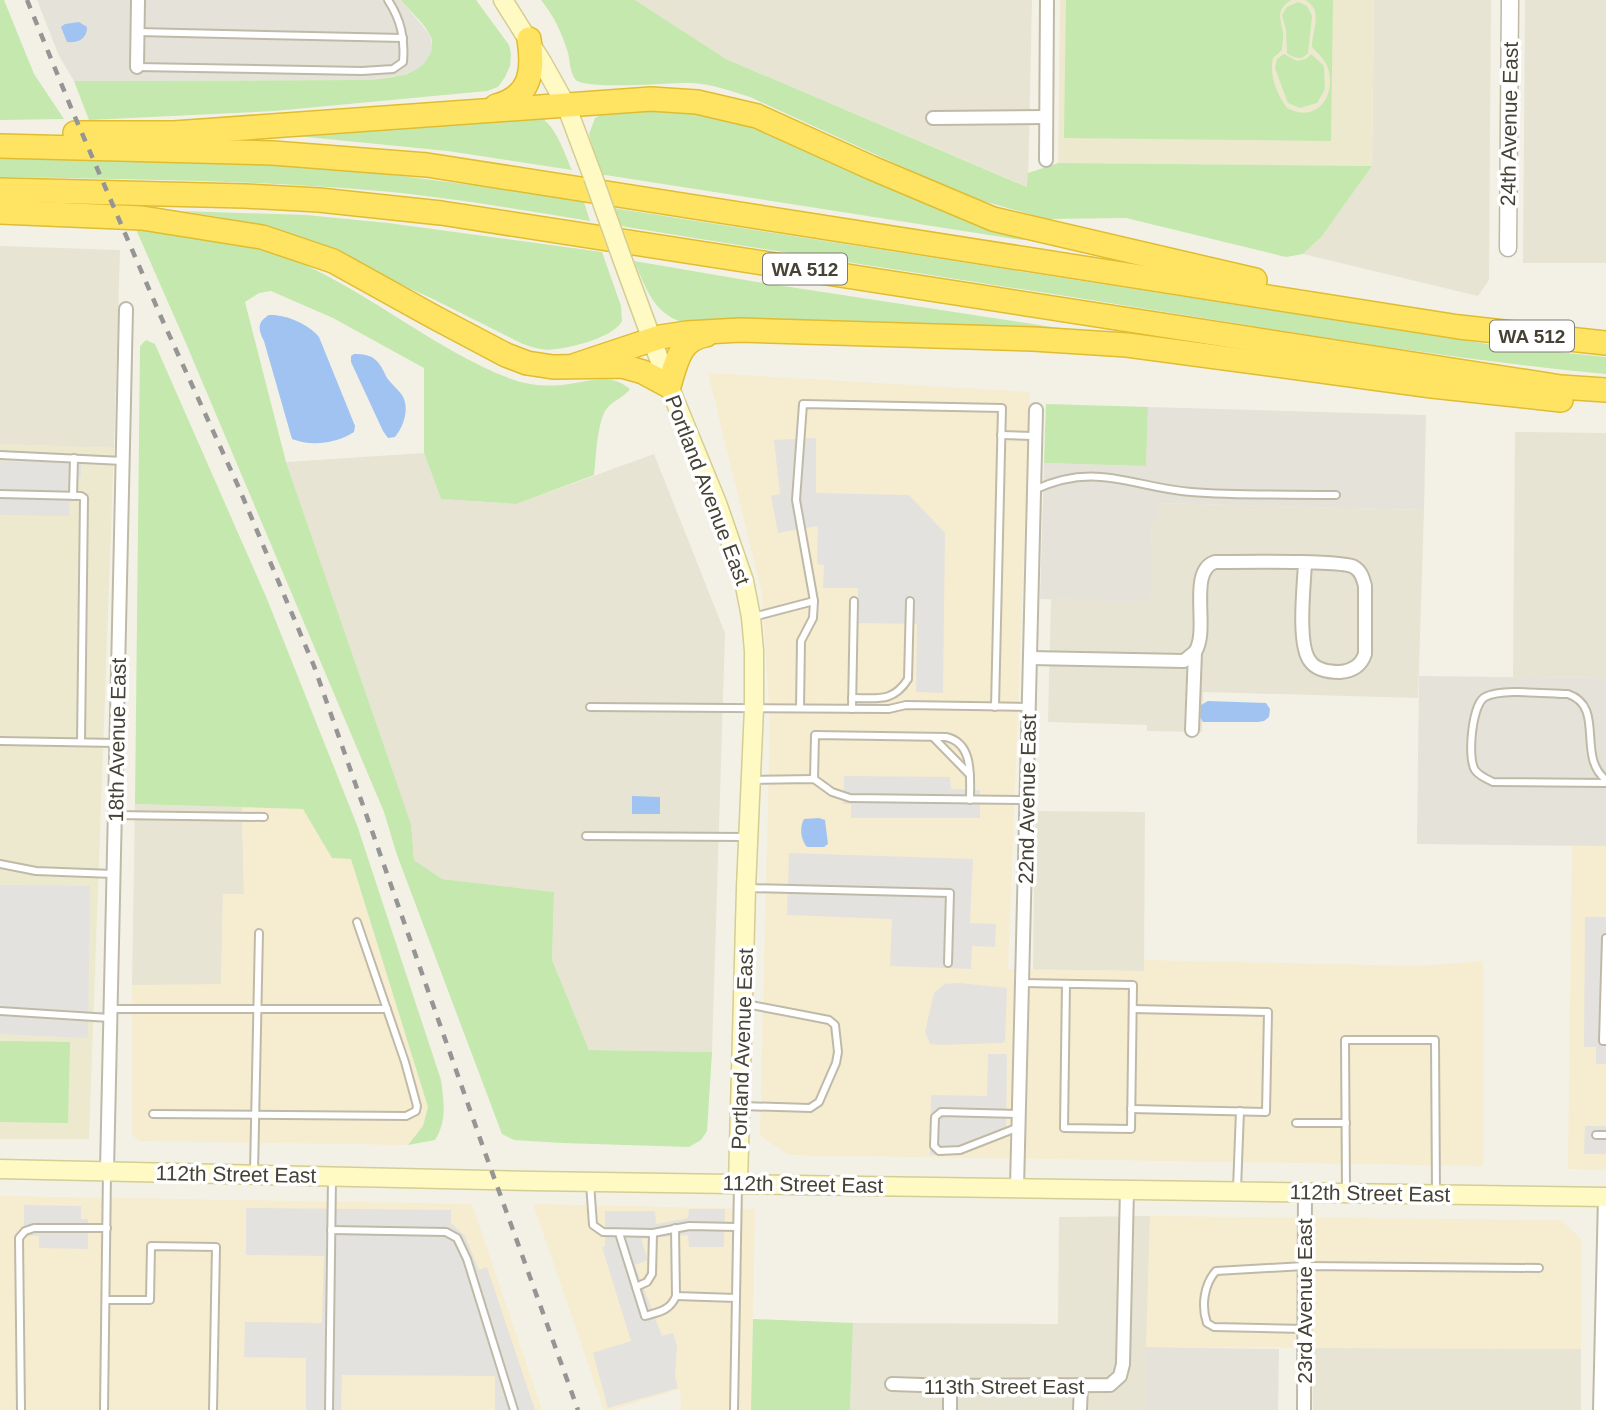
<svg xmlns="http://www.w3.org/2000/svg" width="1606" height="1410" viewBox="0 0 1606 1410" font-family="Arial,sans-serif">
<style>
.residential{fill:#e7e4d3}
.commercial{fill:#f6ecd0}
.industrial{fill:#e5e2da}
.education{fill:#ede9cf}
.green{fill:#c4e8ad}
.parking{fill:#e4e2de}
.water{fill:#a0c3f1}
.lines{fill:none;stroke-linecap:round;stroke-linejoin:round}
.service-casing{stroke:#bfbaa8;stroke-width:10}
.minor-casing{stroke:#bfbaa8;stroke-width:16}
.tertiary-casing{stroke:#bfbaa8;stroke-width:19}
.secondary-casing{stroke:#d4cd94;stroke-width:21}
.motorway-casing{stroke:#e0bc32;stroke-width:26}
.service{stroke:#fff;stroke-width:6}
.minor{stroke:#fff;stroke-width:12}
.tertiary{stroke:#fff;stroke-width:16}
.secondary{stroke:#fffac3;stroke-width:18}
.motorway{stroke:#ffe464;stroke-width:23}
.rail{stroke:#959595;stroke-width:4.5;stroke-dasharray:9 9;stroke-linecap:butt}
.secondary-bridge-casing{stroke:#d4cd94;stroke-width:21;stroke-linecap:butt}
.secondary-bridge{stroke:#fffac3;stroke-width:18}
.labels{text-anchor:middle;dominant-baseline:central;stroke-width:7;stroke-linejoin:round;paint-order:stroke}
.shield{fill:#fff;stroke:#7e7b72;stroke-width:2}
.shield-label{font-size:19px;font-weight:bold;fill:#464235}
.street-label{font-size:21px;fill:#464235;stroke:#fff}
</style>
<rect width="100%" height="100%" fill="#f3f1e5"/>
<g class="residential">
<polygon points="635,0 1032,0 1028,187 726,59"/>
<polygon points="1374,0 1491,0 1489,280 1478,296 1303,254 1322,236 1372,166"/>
<polygon points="1525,0 1606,0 1606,263 1523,263"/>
<polygon points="0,246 120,250 114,448 0,444"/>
<polygon points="1515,432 1606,433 1606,678 1513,677"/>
<polygon points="424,453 441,499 516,504 654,454 725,633 712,1052 589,1050 552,960 554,892 442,879 414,860 411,824 286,462"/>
<polygon points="1157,503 1424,510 1418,698 1203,692 1202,732 1147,731 1147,725 1048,722 1051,599 1149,602 1152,521"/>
<polygon points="135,804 242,807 244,894 223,895 221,985 132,985"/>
<polygon points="1035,811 1145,812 1144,971 1033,970"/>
<polygon points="1150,1216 1146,1410 850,1410 853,1323 1058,1324 1059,1217"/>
<polygon points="1313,1348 1581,1349 1581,1410 1313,1410"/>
</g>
<g class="commercial">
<polygon points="708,373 1030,392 1008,969 1144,971 1144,960 1418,966 1483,961 1483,1166 789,1155 760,1136 770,720 762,593"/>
<polygon points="242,807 303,809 332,858 351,859 428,1107 423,1126 408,1145 139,1141 132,1135 132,985 221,984 223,894 244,894"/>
<polygon points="1572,846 1606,846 1606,1170 1568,1169"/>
<polygon points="0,1196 472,1204 542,1410 0,1410"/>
<polygon points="533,1204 755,1209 751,1410 681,1410 680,1389 612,1410 604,1410"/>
<polygon points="1150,1216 1561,1220 1581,1239 1581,1349 1146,1347"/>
</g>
<g class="industrial">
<polygon points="37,0 401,0 430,35 432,46 428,60 417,70 398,76 369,80 74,81 59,56"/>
<polygon points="1148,407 1426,415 1424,510 1157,503 1156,521 1152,521 1150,602 1040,599 1044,463 1146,466"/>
<polygon points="1419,676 1606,678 1606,846 1417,844"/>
<polygon points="1146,1347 1279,1349 1278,1410 1146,1410"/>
</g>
<g class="education">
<polygon points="1060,0 1374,0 1372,166 1058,163"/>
<polygon points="0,444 114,448 89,1139 0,1139"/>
</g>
<g class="green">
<polygon points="0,0 4,0 34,74 64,119 0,120"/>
<path d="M401,0H476L509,45L511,54L510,66L505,77L498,87L487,91L274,111L89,120L74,81L369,80C392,77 423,77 431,51C432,46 433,40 430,35C424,23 410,11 401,0Z"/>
<path d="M541,0H635L726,59L1027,187L1028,173L1058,163L1372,166L1322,236L1303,254L1286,257L1126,218L1046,219L980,200L929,179L750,97C731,91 712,84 692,83C671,82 584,91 575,79C570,72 570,61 568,53C562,33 554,16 541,0Z"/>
<path d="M1066,0H1291C1276,10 1280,17 1283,32C1284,37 1282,44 1282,50L1273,58C1269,76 1277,94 1287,108C1316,124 1337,96 1328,68C1325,59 1318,54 1312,47C1312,30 1324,10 1305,0H1333L1331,141L1064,138Z"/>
<path d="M1298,2L1307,6L1312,16L1308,53C1302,61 1293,58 1287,53L1286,30L1282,15L1287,7Z"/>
<polygon points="1284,54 1297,61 1306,59 1311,54 1324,66 1325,89 1317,103 1300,108 1288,103 1275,68 1277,59"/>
<polygon points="640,108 684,109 756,125 942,211 1024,236 1027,239 1022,240 599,174 589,134 595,118 603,114"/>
<path d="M540,117C557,127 564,153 572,170L448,151L266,133Z"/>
<path d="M0,158C94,159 189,158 283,165C384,172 484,186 584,202L590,221C516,209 443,196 368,190C246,180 123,179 0,177Z"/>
<path d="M613,208L1507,347L1606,357V374C1446,359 1287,331 1128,306C959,279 790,254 621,226Z"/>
<path d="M181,211L306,215L388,223L602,252L621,306L622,321C614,337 574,347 556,349C545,351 534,348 523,344L431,298L285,232L219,217Z"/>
<path d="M135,227C190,235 249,240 301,263C374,296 436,350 511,379C530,386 550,387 569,384C592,381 610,373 630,389C624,397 615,400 608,407C597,418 596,459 594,475L516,504L441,499L424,453V368L333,318L271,291L259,293L245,302L286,462L411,824L414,860L442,879L554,892L552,960L589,1050L712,1052L707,1131L701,1140L689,1147L563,1143L514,1140L502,1134L397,855L384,812L185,341Z"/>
<path d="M634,261L757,282L1059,328L1041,329L861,322L679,321C652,311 645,285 634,261Z"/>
<path d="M146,340L155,344L267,599L357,825L441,1080C444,1102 447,1121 435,1140L408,1145L423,1126L428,1107L351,859L332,858L303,809L135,804L140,346Z"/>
<polygon points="1046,404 1148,407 1146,466 1044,463"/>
<polygon points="0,1041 70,1042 68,1123 0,1122"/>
<polygon points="753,1319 853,1323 850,1410 751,1410"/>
</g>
<g class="parking">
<polygon points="816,438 816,493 909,495 945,533 943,693 916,692 917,624 857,623 858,588 823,588 824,565 817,564 818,526 778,533 771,496 780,494 774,440"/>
<polygon points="0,461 81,463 81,476 70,490 69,516 0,515"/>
<polygon points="844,776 950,777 951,789 980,790 980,818 851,818 851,804 843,804"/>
<polygon points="789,853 973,859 970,923 996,924 995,947 972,946 971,969 890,966 892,919 787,915"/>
<polygon points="0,885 90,886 88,1038 0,1034"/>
<polygon points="1585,917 1606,917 1606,1064 1596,1064 1596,1047 1584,1047"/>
<polygon points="960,983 1007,988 1005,1041 1003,1043 939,1045 930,1044 925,1032 934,993 945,984"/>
<polygon points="988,1054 1007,1054 1006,1137 955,1155 930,1155 931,1095 987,1096"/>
<polygon points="1585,1126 1606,1126 1606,1154 1584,1154"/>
<polygon points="24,1205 81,1206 81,1219 88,1219 88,1249 39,1248 39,1236 24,1236"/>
<polygon points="246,1208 451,1210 451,1223 465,1236 479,1270 487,1267 535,1410 495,1410 495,1376 342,1375 341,1410 306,1410 306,1358 244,1357 245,1322 322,1323 324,1256 246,1255"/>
<polygon points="689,1209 725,1209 724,1247 689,1247 688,1235 641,1239 648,1260 635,1265 662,1336 673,1333 677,1346 675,1376 678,1388 608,1408 593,1353 631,1341 602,1247 605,1246 605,1211 655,1211 656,1224 688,1218"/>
</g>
<g class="water">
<path d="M79,22L87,27C87,39 78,43 67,42L61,27L65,24Z"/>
<path d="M269,315C285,314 309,324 319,337L355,426L354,432C337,443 312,447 292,439L264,341C258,329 257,322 269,315Z"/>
<path d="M354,354C375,354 379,361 387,378C391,384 398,389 402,395C410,408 404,426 395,437L388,438L383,431L351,362V356Z"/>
<polygon points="1208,701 1266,703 1270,709 1269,717 1264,721 1258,722 1203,722 1200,717 1201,705"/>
<polygon points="632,796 660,797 660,814 632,814"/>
<path d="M819,818L825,820L828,844L824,847H807C801,840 799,828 804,819Z"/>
</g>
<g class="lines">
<defs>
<g id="service">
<polyline points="138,32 403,38"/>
<path d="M137,67L362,71L393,69L403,62C405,38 401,20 388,0"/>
<polyline points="1001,435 1034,436"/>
<polyline points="0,455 123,461"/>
<path d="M1034,490C1096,461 1131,487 1191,492C1239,496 1288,494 1336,495"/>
<polyline points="0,494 81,496 84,498 81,742"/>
<polyline points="73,496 74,458"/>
<polyline points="753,617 814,601"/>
<path d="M852,698C877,698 893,703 908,679L910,601"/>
<polyline points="590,707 889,709 906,705 1029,707"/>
<polyline points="800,708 801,641 813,618 814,601 796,500 803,404 1002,408 995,707"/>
<polyline points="852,709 854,601"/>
<polyline points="933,737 970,775"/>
<polyline points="0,741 117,743"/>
<path d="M814,779L815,735L946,737C974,743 970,777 970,800"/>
<polyline points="753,780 814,779 832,792 850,798 1026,800"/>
<path d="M1606,780C1576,756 1606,707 1568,694C1547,694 1503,688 1485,697C1472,704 1467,758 1475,770C1479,776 1487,779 1493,782L1606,783"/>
<polyline points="115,815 264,817"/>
<polyline points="586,836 745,837"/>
<polyline points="0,864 36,871 113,874"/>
<polyline points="748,888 950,893 948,963"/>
<polyline points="1606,938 1603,1041 1606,1041"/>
<polyline points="1023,983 1133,985 1131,1129 1064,1128 1066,984"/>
<polyline points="111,1009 387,1009"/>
<polyline points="0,1011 110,1018"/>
<polyline points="742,1106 810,1108 819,1102 836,1063 838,1052 835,1025 829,1020 746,1004"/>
<polyline points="1131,1109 1266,1112 1268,1012 1133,1009"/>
<polyline points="153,1114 406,1116 416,1111 417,1106 405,1062 357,922"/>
<polyline points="1296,1123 1346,1123"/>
<polyline points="1019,1127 960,1150 939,1151 934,1146 935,1117 941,1112 1019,1114"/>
<polyline points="1596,1135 1606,1135"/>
<polyline points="254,1172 259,933"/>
<polyline points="590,1183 593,1225 603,1232 653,1233 689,1226 737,1227"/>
<polyline points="1237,1189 1240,1111"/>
<polyline points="1346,1191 1345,1040 1435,1040 1436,1192"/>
<polyline points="331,1230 446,1232 457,1238 467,1259 514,1410"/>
<path d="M619,1233L645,1316C658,1312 670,1311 676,1296L675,1228"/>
<polyline points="636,1287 647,1282 652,1274 653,1233"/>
<polyline points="676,1296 736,1298"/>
<polyline points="106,1300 150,1300 151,1246 216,1247 213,1410"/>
<path d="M1304,1329L1214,1327L1207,1323C1201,1306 1204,1284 1216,1271L1304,1266L1539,1268"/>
<polyline points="21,1410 19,1238 25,1231 34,1228 107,1228"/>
<polyline points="104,1410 107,1172"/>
<polyline points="329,1410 332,1178"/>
<polyline points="734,1410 738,1185"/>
</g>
<g id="minor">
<polyline points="137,67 138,0"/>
<polyline points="933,118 1046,117"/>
<polyline points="1046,160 1047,0"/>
<polyline points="1030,658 1184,661 1195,652"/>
<path d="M1192,730L1195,652C1210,630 1187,571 1215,562C1236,562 1342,560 1354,567C1361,571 1363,578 1365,586V654C1361,666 1352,671 1340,672C1330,672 1316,670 1310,661C1297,645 1304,585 1305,563"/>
<polyline points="107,1170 126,309"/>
<polyline points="1017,1187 1036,410"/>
<polyline points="892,1384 950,1386 1110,1385 1120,1376 1123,1364 1127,1189"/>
<polyline points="950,1410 950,1386"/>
<polyline points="1080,1410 1081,1385"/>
<polyline points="1304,1410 1305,1193"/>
<polyline points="1600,1410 1605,1197"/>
</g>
<polyline id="tertiary" points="1508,248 1510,0"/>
<g id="secondary">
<polyline points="503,0 542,62 566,105 593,177"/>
<polyline points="623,261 669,386 717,503 744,581 751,617 754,651 754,708 746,888 738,1183"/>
<polyline points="0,1169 533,1181 1606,1197"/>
</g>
<g id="motorway">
<path d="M496,106C531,97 534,71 529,39"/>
<polyline points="75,133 174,133 651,99 697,102 757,116 872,168 993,219 1255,280"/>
<polyline points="0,146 273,153 427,165 1459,327 1606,343"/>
<polyline points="0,190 244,196 319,200 441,213 1561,387 1606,390"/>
<path d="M0,212L142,218L262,237L333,261L434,317L506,355L527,363L553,367L622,366L643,372L669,386C676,364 679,339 706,335"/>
<polyline points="576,365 660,337 687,333 740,330 1033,339 1127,345 1432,386 1561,400"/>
</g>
</defs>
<use href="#service" class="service-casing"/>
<use href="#minor" class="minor-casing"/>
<use href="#tertiary" class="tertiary-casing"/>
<use href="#secondary" class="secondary-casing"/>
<use href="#motorway" class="motorway-casing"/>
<use href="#service" class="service"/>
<use href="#minor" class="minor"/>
<use href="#tertiary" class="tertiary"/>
<use href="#secondary" class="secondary"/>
<use href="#motorway" class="motorway"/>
<polyline class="rail" points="27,0 72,110 161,317 239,488 314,666 483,1147 578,1410"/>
<defs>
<polyline id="secondary-bridge" points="593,177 623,261"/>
</defs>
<use href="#secondary-bridge" class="secondary-bridge-casing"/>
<use href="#secondary-bridge" class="secondary-bridge"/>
</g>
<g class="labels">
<g class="shield">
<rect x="763" y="253.5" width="84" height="31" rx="5"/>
<rect x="1490" y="320.5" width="84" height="31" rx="5"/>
</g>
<g class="shield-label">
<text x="805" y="269">WA 512</text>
<text x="1532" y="336">WA 512</text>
</g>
<g class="street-label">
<text transform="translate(1509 124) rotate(-89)">24th Avenue East</text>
<text transform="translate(708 490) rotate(69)">Portland Avenue East</text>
<text transform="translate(117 740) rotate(-89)">18th Avenue East</text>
<text transform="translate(1027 799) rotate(-89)">22nd Avenue East</text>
<text transform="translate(742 1049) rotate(-88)">Portland Avenue East</text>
<text transform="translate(236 1174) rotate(1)">112th Street East</text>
<text transform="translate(803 1184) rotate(1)">112th Street East</text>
<text transform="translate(1370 1193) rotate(1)">112th Street East</text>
<text transform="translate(1304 1301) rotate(-90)">23rd Avenue East</text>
<text x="1004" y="1386">113th Street East</text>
</g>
</g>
</svg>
